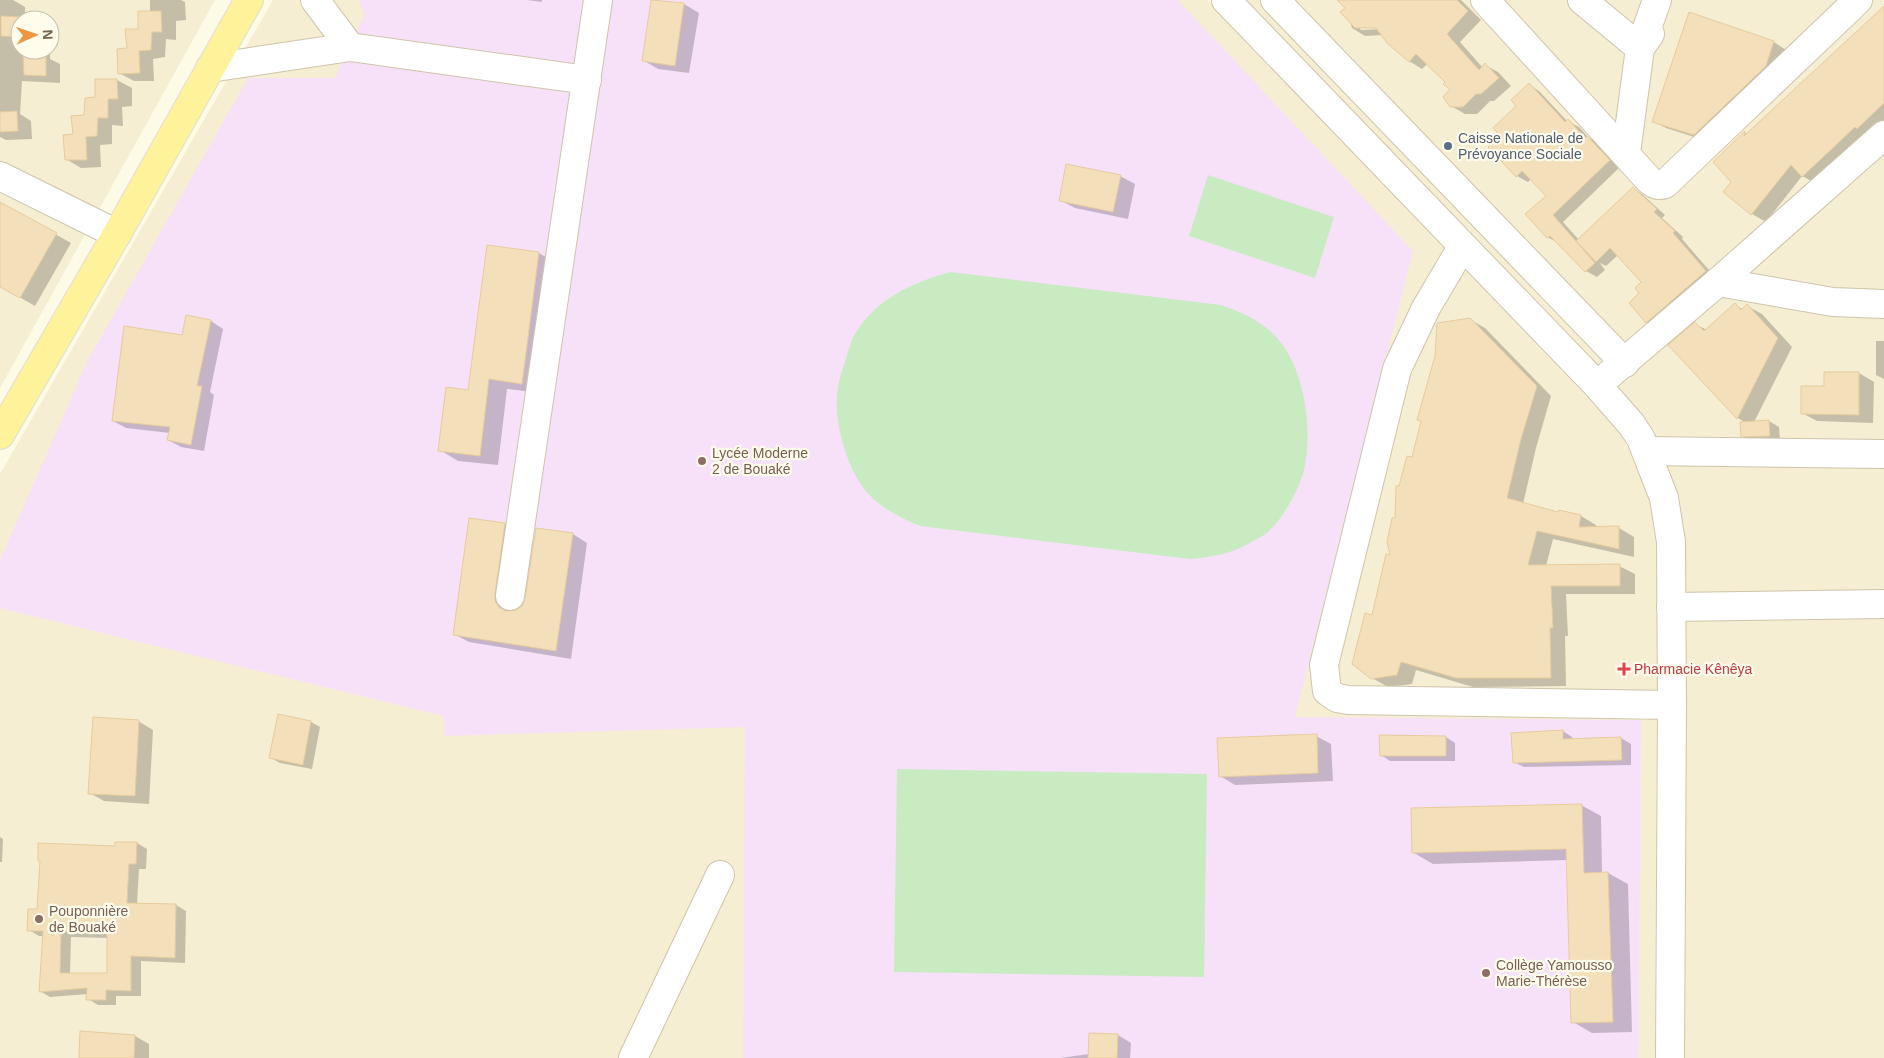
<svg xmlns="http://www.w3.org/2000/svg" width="1884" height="1058" viewBox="0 0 1884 1058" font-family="Arial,sans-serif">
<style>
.residential{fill:#f5eed3;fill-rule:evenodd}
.education{fill:#f7e1f9}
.green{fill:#c8ebc2}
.shadow{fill:#0003;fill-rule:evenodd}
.building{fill:#f3e0bb;stroke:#e7cb9b;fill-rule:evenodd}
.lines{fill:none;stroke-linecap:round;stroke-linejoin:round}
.minor-casing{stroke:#cfc4ab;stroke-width:30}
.major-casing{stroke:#e1ddd7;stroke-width:30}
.minor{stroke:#fff;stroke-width:28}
.major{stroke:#fef29b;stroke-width:28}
.service-dot{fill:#5c6f8a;stroke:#fffcec;stroke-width:2}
.education-dot{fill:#8d6e63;stroke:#fffcec;stroke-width:2}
.health-dot{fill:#e0444e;stroke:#fffcec;stroke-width:2}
.labels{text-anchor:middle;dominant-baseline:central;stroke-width:4.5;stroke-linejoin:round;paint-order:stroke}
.service-label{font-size:14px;fill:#4e5e75;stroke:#fffcec;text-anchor:start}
.education-label{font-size:14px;fill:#785e54;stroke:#fffcec;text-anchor:start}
.health-label{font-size:14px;fill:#be3a42;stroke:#fffcec;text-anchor:start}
</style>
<rect width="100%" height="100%" fill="#fdfae5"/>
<g class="residential">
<path d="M0,0H215L0,388ZM20,20H50V50H20Z"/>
<polygon points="273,0 1208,0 1620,432 1651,496 1658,542 1655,1058 0,1058 0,474"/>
<polygon points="1231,0 1884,0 1884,1058 1681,1058 1681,525 1649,451"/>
</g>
<polygon class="education" points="359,0 1178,0 1413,251 1295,717 1641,720 1638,1058 743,1058 745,727 444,736 444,716 0,608 0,560 87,362 248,78 335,78 364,15"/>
<g class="green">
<polygon points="1208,175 1334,217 1315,278 1189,236"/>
<path d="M951,272L1221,305C1243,313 1263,321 1279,340C1305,371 1313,431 1304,470C1299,490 1283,518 1268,532C1264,535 1259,538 1255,540C1234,553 1214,557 1190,559L920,526C898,517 873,504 860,483C844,458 833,417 838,388C839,378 843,368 846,359C849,348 852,337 859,328C880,297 916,281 951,272Z"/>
<polygon points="897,769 1207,774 1204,977 894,972"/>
</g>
<g class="shadow">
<polygon points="0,0 13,0 25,7 25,20 20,20 20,50 42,50 50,55 50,59 60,64 60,83 22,81 20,114 31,121 32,139 6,140 0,137"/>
<polygon points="150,0 181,0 185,2 186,20 176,21 176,40 166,39 165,57 153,59 154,81 134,81 119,73 128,49 150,12"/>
<polygon points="527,0 542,0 542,2"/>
<polygon points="652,0 684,4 699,13 689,73 658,69 643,60"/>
<path d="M1339,0H1461L1481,20L1460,42L1483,68L1485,65L1498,72L1511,86L1494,101H1490L1477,114H1465L1451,106V89L1447,82L1428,63L1422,69L1409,61L1383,35L1365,36L1352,28L1346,8ZM1359,27H1382V29L1361,30Z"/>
<polygon points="1689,13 1774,42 1786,50 1707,141 1666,128 1653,121"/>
<polygon points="1884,17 1884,125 1817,184 1802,176 1766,222 1752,214 1733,182 1714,162 1745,133 1748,134"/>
<polygon points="97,80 117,80 132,88 132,106 122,107 123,126 112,125 112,144 100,145 101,167 81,168 66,159 74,135 96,98"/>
<polygon points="1529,85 1539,91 1567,121 1579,127 1589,138 1598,143 1620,167 1563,222 1579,240 1633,189 1642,194 1665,215 1662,218 1683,237 1682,239 1715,277 1656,327 1647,322 1641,293 1643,282 1618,255 1606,266 1600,263 1605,270 1597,277 1586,271 1559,243 1547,237 1548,196 1531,179 1528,182 1517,176 1489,147 1501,135"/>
<polygon points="1120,176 1135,184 1128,219 1075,208 1060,200"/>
<polygon points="0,203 71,243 35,306 0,286"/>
<polygon points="488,246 539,253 557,264 540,393 507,389 498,465 458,461 440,450 469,391"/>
<polygon points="1735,305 1742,309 1747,306 1762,314 1792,347 1754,422 1769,421 1779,427 1780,441 1752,441 1742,436 1746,423 1738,418 1670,345 1695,324 1707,330"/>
<polygon points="187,316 211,321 223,329 210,392 214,395 204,451 181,447 168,440 170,433 126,428 113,421 183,336"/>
<polygon points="1469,319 1485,328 1551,396 1536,448 1523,504 1559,513 1560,511 1581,516 1596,525 1596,528 1619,528 1634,537 1634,557 1553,539 1546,566 1619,566 1635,574 1635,594 1566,594 1568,636 1565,636 1566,686 1473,687 1416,670 1412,684 1388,687 1372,678 1373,616 1391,556 1399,487"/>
<polygon points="1876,341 1884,341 1884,379 1876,375"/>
<polygon points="1859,373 1874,382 1873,423 1817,421 1802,413 1825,387 1825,374"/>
<polygon points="505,524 519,533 509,603 511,612 517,611 523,607 527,599 537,529 573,534 587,543 571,659 469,642 454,634"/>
<polygon points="138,721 153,730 149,804 104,801 90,793"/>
<polygon points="311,722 320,727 312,769 280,763 271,758"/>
<polygon points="1563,731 1572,737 1572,740 1621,738 1631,744 1631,765 1524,767 1514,762"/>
<polygon points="1316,736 1331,744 1333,781 1235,785 1220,776"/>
<polygon points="1446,737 1455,743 1455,761 1390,761 1381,755"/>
<polygon points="1581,805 1601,816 1602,873 1608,873 1628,884 1632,1032 1592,1033 1573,1022 1568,860 1433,864 1414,853"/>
<polygon points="0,837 3,839 2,862 0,862"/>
<path d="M137,843L147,849L146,869H139L137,904L176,905L186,911L185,963L141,961V996H116V1005H98L88,999V994L50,997L40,991L44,936H39L29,930L38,911L116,847ZM71,937L109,938L108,974H70Z"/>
<polygon points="1118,1035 1131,1043 1130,1058 1060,1058 1089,1054"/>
<polygon points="135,1036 149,1044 149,1058 80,1058"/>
</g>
<g class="building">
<polygon points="651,0 684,3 675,66 642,61"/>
<polygon points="1337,0 1457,0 1468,11 1447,34 1479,70 1485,63 1499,78 1481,94 1476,94 1463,107 1450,107 1443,97 1450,89 1443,84 1445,82 1416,54 1409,62 1387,43 1376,28 1355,28 1340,12 1345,8"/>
<polygon points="1884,6 1884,103 1857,129 1855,127 1802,177 1791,165 1751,215 1723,192 1731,182 1713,162 1745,131 1744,136"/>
<polygon points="138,11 161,11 162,32 152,32 151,50 139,51 140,73 118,74 117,49 127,48 125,29 138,29"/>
<polygon points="1689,12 1774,41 1766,66 1694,135 1652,122"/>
<polygon points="1,16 26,17 26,20 20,20 20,37 1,36"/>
<polygon points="23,55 46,55 46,76 24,75"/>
<polygon points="95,79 117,79 118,99 108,99 108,118 98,118 97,136 86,137 87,160 65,160 63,135 73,134 71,116 84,115 85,98 95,97"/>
<polygon points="1529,83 1565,122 1568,119 1585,138 1587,136 1610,160 1553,215 1595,263 1585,272 1550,236 1547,238 1525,214 1546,196 1522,171 1516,177 1488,147 1500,135 1493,128 1516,106 1511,100"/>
<polygon points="17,111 18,131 0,132 0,112"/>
<polygon points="1066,164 1121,175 1113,212 1059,201"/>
<polygon points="1633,187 1657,209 1654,212 1675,231 1673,233 1706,271 1646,323 1629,303 1639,293 1635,288 1641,282 1610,248 1596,262 1576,241"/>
<polygon points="0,202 57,233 20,298 0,287"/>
<polygon points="487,245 539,252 522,384 489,379 480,456 438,451 446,387 468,390"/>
<polygon points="1735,303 1741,310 1747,304 1778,338 1737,419 1668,345 1695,322 1704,331"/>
<polygon points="186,315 211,320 197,386 202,386 191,445 167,440 170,427 112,421 124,326 182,335"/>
<polygon points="1470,318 1537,386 1521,439 1507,498 1558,512 1559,510 1581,515 1579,527 1619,526 1619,549 1537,531 1528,565 1620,564 1620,586 1551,586 1553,628 1550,628 1551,678 1456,678 1401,662 1397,675 1371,679 1352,664 1365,613 1372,615 1386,554 1390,555 1387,542 1392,518 1395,518 1396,486 1399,486 1407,456 1412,457 1421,421 1417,420 1435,356 1437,323"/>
<polygon points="1824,372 1859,372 1859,415 1801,414 1801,386 1824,386"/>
<polygon points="1769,420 1770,436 1741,437 1740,422"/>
<polygon points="469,518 505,523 495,594 495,601 500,608 507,611 516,610 522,606 525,599 536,528 573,533 556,651 453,635"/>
<polygon points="278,714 311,721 303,765 269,758"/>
<polygon points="93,717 139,720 135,796 88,794"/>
<polygon points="1563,730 1563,739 1621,737 1622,760 1513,763 1511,733"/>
<polygon points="1317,734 1318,773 1219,777 1217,738"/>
<polygon points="1379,735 1446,736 1446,756 1380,756"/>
<polygon points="1582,804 1584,873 1608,872 1613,1022 1571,1023 1566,849 1412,853 1411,808"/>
<path d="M115,842H137L136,864H129L127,903L176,904L175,958L131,956V991L106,990V1000H86L87,988L39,992L43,931H27L28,909H37L40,861H38V843L115,846ZM61,931L107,933V973H60Z"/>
<polygon points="80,1031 135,1035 134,1058 79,1058"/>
<polygon points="1089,1033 1118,1034 1117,1058 1088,1058"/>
</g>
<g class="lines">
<defs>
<g id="minor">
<polyline points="315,0 350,47"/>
<polyline points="1226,0 1596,384 1632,425 1641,439 1664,498 1671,542 1672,705 1670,1058"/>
<polyline points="1275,0 1625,363"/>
<path d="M1485,0L1649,180C1655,185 1658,186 1665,184L1858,0"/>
<polyline points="1582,0 1640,48 1650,34"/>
<polyline points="210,68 350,47 587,80"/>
<polyline points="1626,153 1640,48 1657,0"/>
<polyline points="0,176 117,234"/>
<polyline points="1462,247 1426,308 1397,369 1324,665 1327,691 1337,698 1348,700 1672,705"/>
<polyline points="1718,282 1833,302 1884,304"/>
<polyline points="1610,374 1718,282 1884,135"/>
<polyline points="1646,451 1884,454"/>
<polyline points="510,596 598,0"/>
<polyline points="1671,607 1884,604"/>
<polyline points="633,1058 720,875"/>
</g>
<polyline id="major" points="0,435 117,234 249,0"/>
</defs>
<use href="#minor" class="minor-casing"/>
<use href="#major" class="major-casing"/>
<use href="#minor" class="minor"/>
<use href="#major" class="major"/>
</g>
<circle class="service-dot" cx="1448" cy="146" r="5"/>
<g class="education-dot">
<circle cx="702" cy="461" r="5"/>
<circle cx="39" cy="919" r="5"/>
<circle cx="1486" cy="973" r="5"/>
</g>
<path class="health-dot" d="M1621.5 661.5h5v5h5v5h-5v5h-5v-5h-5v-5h5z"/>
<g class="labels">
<g class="service-label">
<text x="1458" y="138">Caisse Nationale de<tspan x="1458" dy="16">Prévoyance Sociale</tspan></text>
</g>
<g class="education-label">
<text x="712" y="453">Lycée Moderne<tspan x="712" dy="16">2 de Bouaké</tspan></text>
<text x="49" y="911">Pouponnière<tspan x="49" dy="16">de Bouaké</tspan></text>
<text x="1496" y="965">Collège Yamousso<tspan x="1496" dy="16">Marie-Thérèse</tspan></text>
</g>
<g class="health-label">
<text x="1634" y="669">Pharmacie Kênêya</text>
</g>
</g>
<g transform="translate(35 35) rotate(88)"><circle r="24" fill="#fffcec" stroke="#c9c0ab"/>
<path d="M0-4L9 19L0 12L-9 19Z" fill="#eb9545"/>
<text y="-8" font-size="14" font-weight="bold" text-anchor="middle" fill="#776549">N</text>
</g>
</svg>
